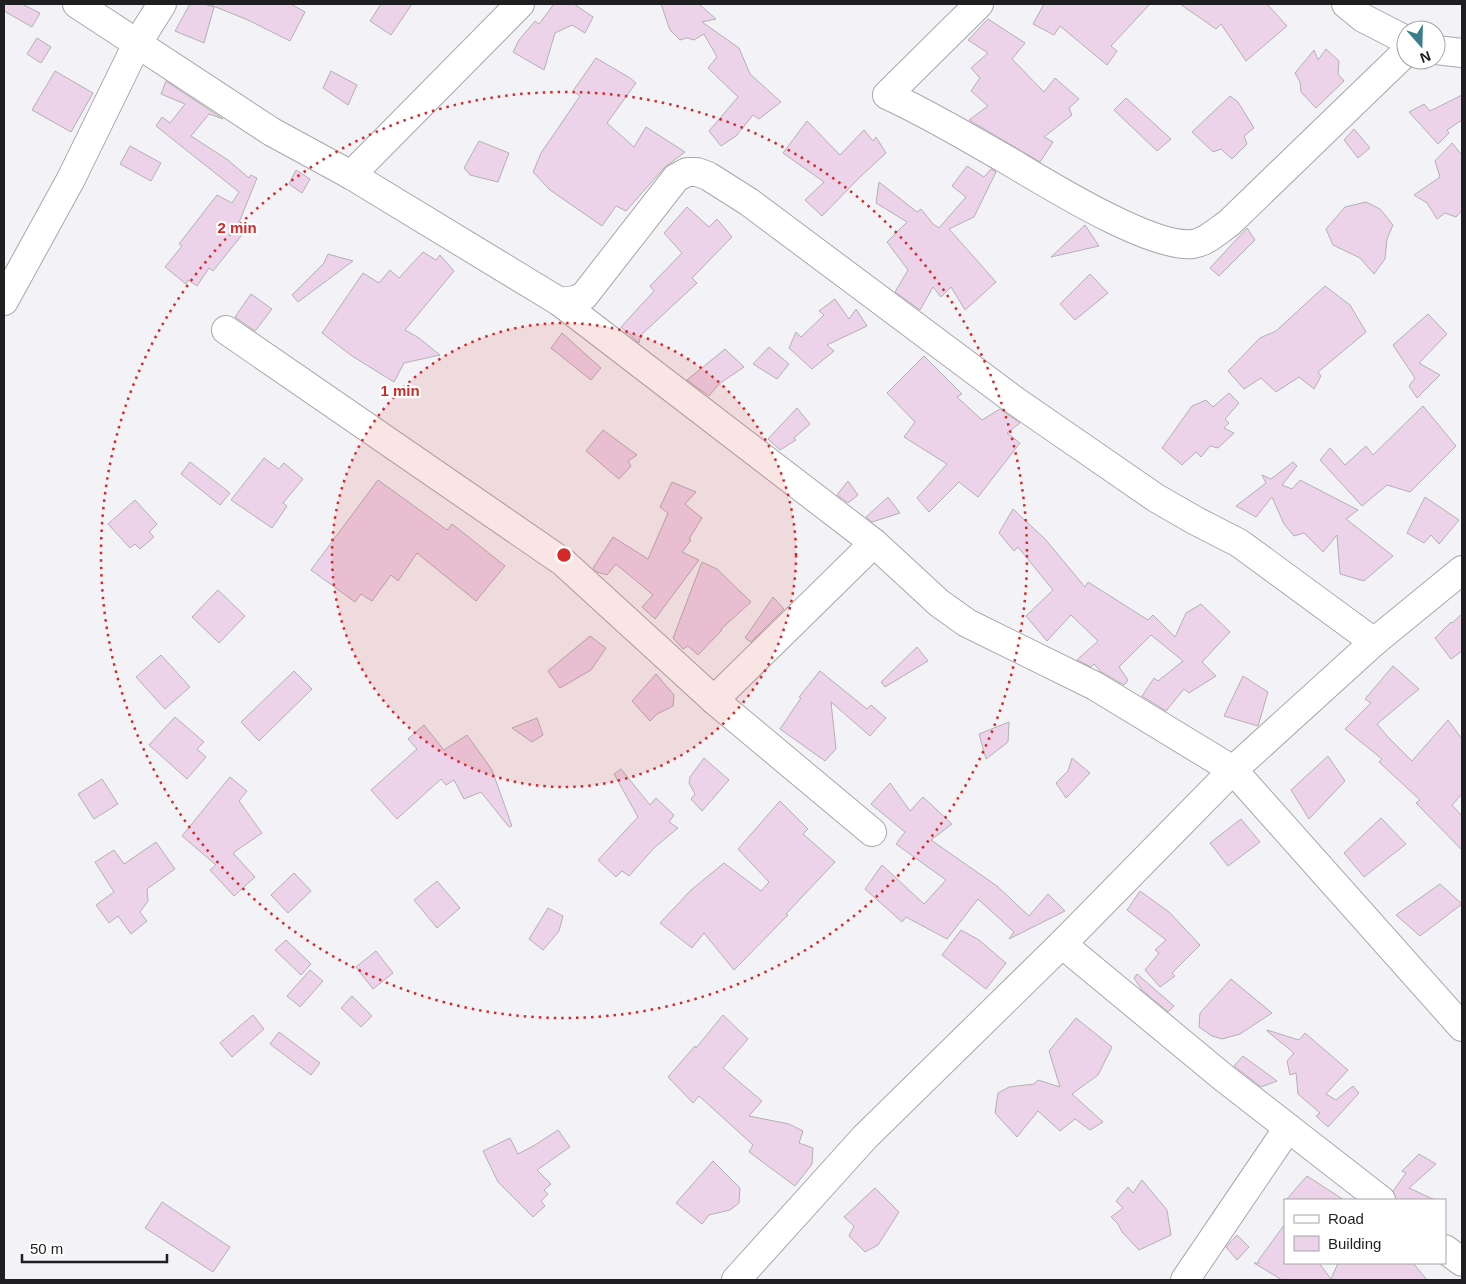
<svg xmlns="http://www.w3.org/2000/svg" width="1466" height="1284" viewBox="0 0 1466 1284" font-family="Helvetica,sans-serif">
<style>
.building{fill:#edd3e9;stroke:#b3b0b3}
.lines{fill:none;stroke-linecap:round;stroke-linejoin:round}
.minor-casing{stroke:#a8a8ac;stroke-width:30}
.minor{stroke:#fff;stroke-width:28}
.ring{fill:none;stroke:#d62828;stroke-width:2.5;stroke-dasharray:2.5 5}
.centre{fill:#d62828;stroke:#fff;stroke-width:2.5}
.ring-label{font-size:15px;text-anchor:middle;font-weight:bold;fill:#d62828;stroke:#fff;stroke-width:4.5;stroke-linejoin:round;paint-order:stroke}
</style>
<rect width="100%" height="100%" fill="#f3f3f7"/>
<g class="building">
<polygon points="4,4 22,4 40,13 32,27 4,11"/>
<polygon points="190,4 204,4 214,7 204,43 175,31"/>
<polygon points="208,4 291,4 305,12 290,41 248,20"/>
<polygon points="381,4 412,4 391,35 370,21"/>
<polygon points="554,4 574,4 593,17 585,33 572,25 555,33 544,70 513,52 519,40 535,21 539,24"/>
<polygon points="661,4 699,4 716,19 702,22 739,48 750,74 781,102 759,119 753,115 736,136 721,146 709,131 738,97 708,68 717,57 704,34 694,40 687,38 680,40 670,30"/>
<polygon points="1044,4 1150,4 1111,46 1117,51 1107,65 1060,26 1054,35 1033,24"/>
<polygon points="1180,4 1267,4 1287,26 1246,61 1221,24 1216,29"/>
<polygon points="988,19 1025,43 1012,59 1044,92 1055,78 1079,99 1069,108 1072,115 1044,137 1053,142 1040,162 969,120 988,106 971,91 980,78 971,68 988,53 968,40"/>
<polygon points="37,38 51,47 41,63 27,54"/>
<polygon points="1326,49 1339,61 1338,74 1344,81 1316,108 1301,92 1300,82 1295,73 1314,50 1318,60"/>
<polygon points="596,58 630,78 636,83 607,123 634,147 646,127 685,152 664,168 626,211 616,206 602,226 550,190 533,172 541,153 580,96 573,91"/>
<polygon points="55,71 93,93 71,132 32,110"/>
<polygon points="331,71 357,85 348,105 323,88"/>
<polygon points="166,81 223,119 209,114 191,136 228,160 249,178 251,175 257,178 238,225 245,231 213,271 209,268 197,286 188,280 186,284 165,267 182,246 179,244 217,195 232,203 239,192 156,126 162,117 170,123 185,104 161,94"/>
<polygon points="1462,95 1462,120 1447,130 1449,133 1438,144 1409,112 1424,104 1430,111"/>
<polygon points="1230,96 1238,102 1254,128 1244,136 1247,144 1232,159 1221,149 1213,152 1192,132"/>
<polygon points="1126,98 1171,139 1157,151 1114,110"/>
<polygon points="807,121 840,155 864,130 873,141 876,137 886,153 860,177 822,216 805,200 824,182 783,153"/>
<polygon points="1354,129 1370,148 1358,158 1344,140"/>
<polygon points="479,141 509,153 498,182 470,175 464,168"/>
<polygon points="1452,143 1462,155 1462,210 1456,217 1445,213 1437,219 1427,203 1414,195 1440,177 1435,161"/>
<polygon points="130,146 161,163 151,181 120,164"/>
<polygon points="967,166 984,177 991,169 996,172 974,217 949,229 996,282 965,310 951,287 941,297 933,287 920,310 895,292 908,270 887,242 907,222 876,203 879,182 917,212 921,209 933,224 939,228 966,197 952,186"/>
<polygon points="296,170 310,179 302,193 289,184"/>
<polygon points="1366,202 1380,209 1393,225 1387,239 1385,259 1374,274 1360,258 1333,245 1326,229 1345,207"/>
<polygon points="687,207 709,227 717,219 732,237 692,278 697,283 641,335 639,343 621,327 654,291 650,286 682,253 664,233"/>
<polygon points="1085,225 1099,246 1051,257"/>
<polygon points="1247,228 1255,240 1219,276 1210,268"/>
<polygon points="423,252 436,260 440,255 454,271 405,330 419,338 440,355 404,363 394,382 352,356 322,333 363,273 379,283 390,270 399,278"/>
<polygon points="328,254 353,261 298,302 292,295 324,263"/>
<polygon points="1090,274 1108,293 1075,320 1060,304"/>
<polygon points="1325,286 1350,305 1366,332 1318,372 1321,376 1314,389 1299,377 1276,392 1261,378 1244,389 1228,371 1260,338 1276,331"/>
<polygon points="251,294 272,309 255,331 235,317"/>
<polygon points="835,299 849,319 856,309 867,326 827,345 834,351 812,369 789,348 796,332 801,337 824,315 819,311"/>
<polygon points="1428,314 1447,334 1419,363 1440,375 1417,398 1409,386 1415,378 1393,345"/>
<polygon points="562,333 601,368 591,380 551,348"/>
<polygon points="769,347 789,364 777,379 753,364"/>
<polygon points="725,349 744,367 719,384 709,396 687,380"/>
<polygon points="924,356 962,394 957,397 982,420 1000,409 1020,423 1007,433 1020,443 978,497 959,482 929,512 917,498 947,464 904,437 915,422 887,393"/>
<polygon points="1229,393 1239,403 1225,419 1229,423 1224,428 1234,433 1218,448 1210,446 1201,457 1196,452 1182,465 1162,448 1192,406 1206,400 1213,407"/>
<polygon points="1423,406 1456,446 1410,492 1387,485 1362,506 1320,460 1330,448 1345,465 1366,446 1373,455"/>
<polygon points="797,408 810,424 794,438 796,440 780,450 768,439"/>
<polygon points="603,430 637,455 628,461 631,466 619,479 586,451"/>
<polygon points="264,458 279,469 284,463 303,479 283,503 287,506 272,528 231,500"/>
<polygon points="190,462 230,493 220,505 181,474"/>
<polygon points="1293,462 1297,466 1282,485 1292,489 1300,480 1358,510 1346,519 1393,556 1364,581 1340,574 1337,535 1323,552 1304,533 1294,536 1284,524 1272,497 1256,517 1236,506 1266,483 1262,475 1271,479"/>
<polygon points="378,480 447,530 452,524 505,566 476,601 417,553 398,581 391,575 372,601 361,594 355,602 311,570"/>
<polygon points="848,481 858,495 848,503 837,495"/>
<polygon points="672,482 696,492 685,504 702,518 689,539 691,540 682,552 699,560 655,619 642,607 653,595 616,564 607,575 597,572 593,568 613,537 648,559 668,513 660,507"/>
<polygon points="888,497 900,513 872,522 866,517"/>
<polygon points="1425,497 1459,520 1439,544 1431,535 1424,543 1407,533"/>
<polygon points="135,500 157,524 149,532 154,537 140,549 135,544 130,548 108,524"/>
<polygon points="1013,509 1045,539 1085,587 1088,582 1148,620 1153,615 1175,637 1186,613 1201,604 1230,632 1202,662 1216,676 1189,693 1184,689 1166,711 1142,696 1154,678 1158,681 1183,661 1151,635 1119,667 1128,680 1124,685 1101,672 1094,664 1091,667 1077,660 1098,641 1071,615 1047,641 1026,616 1053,590 1018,547 1014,551 999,533"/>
<polygon points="702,562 717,569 751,602 721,629 722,630 698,655 688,646 683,649 673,638"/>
<polygon points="218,590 245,616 219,643 192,617"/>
<polygon points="773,597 784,609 751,642 745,638"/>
<polygon points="1462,614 1462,651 1451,659 1435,638 1451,622 1452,623"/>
<polygon points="590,636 606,648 591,670 560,688 548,671"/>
<polygon points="917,647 928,661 885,687 881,682"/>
<polygon points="161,655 190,687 165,709 136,677"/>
<polygon points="1393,666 1419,689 1377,724 1387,736 1412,761 1448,720 1462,739 1462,794 1452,805 1462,816 1462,850 1416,803 1420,800 1379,762 1382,759 1345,729 1371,703 1365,699"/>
<polygon points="294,671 312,689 259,741 241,722"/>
<polygon points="820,671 867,709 871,705 886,718 870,736 831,702 836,749 825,761 780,729 801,698 799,697"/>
<polygon points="656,674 674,695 673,706 657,714 650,721 632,701"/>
<polygon points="1243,676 1268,692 1258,726 1224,716"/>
<polygon points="175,717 204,742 197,749 206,757 187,779 149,745"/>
<polygon points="537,718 543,735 532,742 512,728"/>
<polygon points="1009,722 1008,742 986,759 979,734"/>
<polygon points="424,725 444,750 467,735 492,770 512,826 509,827 481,792 464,799 454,780 446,785 441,779 397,819 371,790 417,749 408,739"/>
<polygon points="1328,756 1345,781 1309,819 1291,790"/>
<polygon points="704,758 729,780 702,811 691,799 695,794 689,783 690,777"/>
<polygon points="1072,758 1090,773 1066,798 1056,783 1068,771"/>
<polygon points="621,769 650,805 656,798 674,815 669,822 678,828 655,847 629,876 622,871 616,877 598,860 638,817 614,774"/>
<polygon points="230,777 247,791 239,801 262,833 233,853 255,877 234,896 210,870 216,865 182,836"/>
<polygon points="102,779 118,804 94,819 78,794"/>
<polygon points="890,783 910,811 923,797 952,824 931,840 997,886 1029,916 1048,894 1065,911 1009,939 1014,932 978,899 947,939 906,917 902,922 865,889 882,865 924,904 946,880 896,844 905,832 871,804"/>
<polygon points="780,801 808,829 803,834 835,862 786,914 788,915 734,970 704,933 692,948 660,923 691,890 724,863 761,891 769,882 738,849"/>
<polygon points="1381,818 1406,844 1364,877 1344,853"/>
<polygon points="1241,819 1260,842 1228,866 1210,843"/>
<polygon points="156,842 175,869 147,889 148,901 140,912 147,921 131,934 118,916 109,923 96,905 114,892 95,862 114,850 124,864"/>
<polygon points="294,873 311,891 288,913 271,895"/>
<polygon points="437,881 460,908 437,928 414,900"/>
<polygon points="1440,884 1462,904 1420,936 1396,915"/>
<polygon points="1140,891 1169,912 1200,945 1172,973 1175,976 1160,987 1145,970 1159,953 1155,950 1166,940 1127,910"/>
<polygon points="548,908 563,916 559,931 543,950 529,939"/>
<polygon points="961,930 979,940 1006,963 986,989 942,955"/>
<polygon points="286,940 311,964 301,975 275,950"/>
<polygon points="376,951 393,973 373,989 356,967"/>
<polygon points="310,970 323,981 300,1007 287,996"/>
<polygon points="1137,974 1174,1006 1168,1012 1142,990 1134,978"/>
<polygon points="1231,979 1272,1013 1240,1034 1222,1039 1212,1036 1199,1027 1200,1013"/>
<polygon points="352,996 372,1016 361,1027 341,1008"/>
<polygon points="253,1015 264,1029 232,1057 220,1043"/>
<polygon points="723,1015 748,1039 723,1068 762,1101 749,1116 789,1124 803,1131 799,1143 813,1148 812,1164 795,1186 749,1152 753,1145 699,1096 693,1103 668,1077 695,1046 696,1048"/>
<polygon points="1076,1018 1112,1047 1098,1075 1072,1094 1103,1122 1090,1130 1075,1119 1060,1131 1038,1111 1017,1137 995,1113 998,1093 1009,1087 1034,1084 1038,1080 1060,1087 1049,1051"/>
<polygon points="1267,1030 1299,1040 1305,1033 1348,1070 1326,1094 1336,1100 1353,1086 1359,1093 1328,1127 1316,1116 1320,1113 1298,1094 1296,1073 1290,1075 1287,1061 1294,1053 1267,1031"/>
<polygon points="279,1032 320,1063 311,1075 270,1044"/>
<polygon points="1243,1056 1277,1081 1261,1087 1234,1066"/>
<polygon points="558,1130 570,1147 537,1170 551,1184 544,1190 548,1194 541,1201 545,1206 533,1217 498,1182 483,1151 510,1138 518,1154 535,1145"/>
<polygon points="1419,1154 1436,1164 1409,1188 1435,1200 1396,1200 1393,1191 1406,1173 1402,1171"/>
<polygon points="713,1161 740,1188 739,1203 730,1210 709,1215 702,1224 676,1203"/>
<polygon points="1307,1176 1344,1200 1286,1200"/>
<polygon points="1142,1180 1167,1210 1171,1235 1139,1250 1122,1232 1118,1224 1111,1217 1123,1208 1116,1201 1128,1187 1133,1193"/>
<polygon points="875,1188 899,1212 878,1245 865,1252 849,1236 854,1226 844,1217"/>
<polygon points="162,1202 230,1247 213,1272 145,1228"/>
<polygon points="1285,1224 1285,1263 1319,1263 1331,1279 1338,1263 1413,1263 1427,1280 1282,1280 1254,1263 1259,1263 1258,1261"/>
<polygon points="1237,1235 1249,1247 1237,1260 1226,1247"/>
</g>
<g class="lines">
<defs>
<g id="minor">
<polyline points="77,4 272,132 351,175 560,302 874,543 939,603 967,623 1095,686 1233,770 1462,1027"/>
<path d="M979,4L887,95C929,114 968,138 1007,160C1046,183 1151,249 1193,244C1206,242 1218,231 1229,223L1406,52"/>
<polyline points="1346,4 1363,18 1406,40"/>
<polyline points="1436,50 1462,53"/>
<polyline points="351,175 520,4"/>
<polyline points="4,301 71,179 137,44 162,4"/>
<polyline points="560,302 575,300 584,296 676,178 687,172 697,172 708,176 749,202 1014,400 1156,498 1196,521 1239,543 1374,642"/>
<polyline points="226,330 563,562 714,700 872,832"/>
<polyline points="714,700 874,543"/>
<polyline points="1062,944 1224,1078 1381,1200"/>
<polyline points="1445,1249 1462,1262"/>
<polyline points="736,1280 865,1137 1062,944 1233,770 1374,642 1462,570"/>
<polyline points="1185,1280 1288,1128"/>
</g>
</defs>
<use href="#minor" class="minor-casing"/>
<use href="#minor" class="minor"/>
</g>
<circle cx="564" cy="555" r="232" fill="#d62828" fill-opacity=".12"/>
<g class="ring">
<circle cx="564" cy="555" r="232"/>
<circle cx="564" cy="555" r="463"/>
</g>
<circle cx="564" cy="555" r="8" class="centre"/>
<g class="ring-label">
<text x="237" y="233">2 min</text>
<text x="400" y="396">1 min</text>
</g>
<rect width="1466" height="1284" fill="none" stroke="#1f1f21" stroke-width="10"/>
<rect x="1284" y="1199" width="162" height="65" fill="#ffffff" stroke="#a5a5a6"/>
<rect x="1294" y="1215" width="25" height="8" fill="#ffffff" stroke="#a5a5a6"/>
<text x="1328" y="1224" font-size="15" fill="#1f1f21">Road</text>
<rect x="1294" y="1236" width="25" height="15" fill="#edd3e9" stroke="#a5a5a6"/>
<text x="1328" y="1249" font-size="15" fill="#1f1f21">Building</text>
<g transform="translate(1421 45) rotate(160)"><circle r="24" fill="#ffffff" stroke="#a5a5a6"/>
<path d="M0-4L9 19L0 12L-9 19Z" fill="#3a7e8d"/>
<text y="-8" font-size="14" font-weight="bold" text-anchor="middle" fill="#1f1f21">N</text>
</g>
<path d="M22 1254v8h145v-8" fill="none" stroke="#1f1f21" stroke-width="2.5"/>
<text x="30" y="1254" font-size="15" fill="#1f1f21" stroke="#ffffff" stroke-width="4" paint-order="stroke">50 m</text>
</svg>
